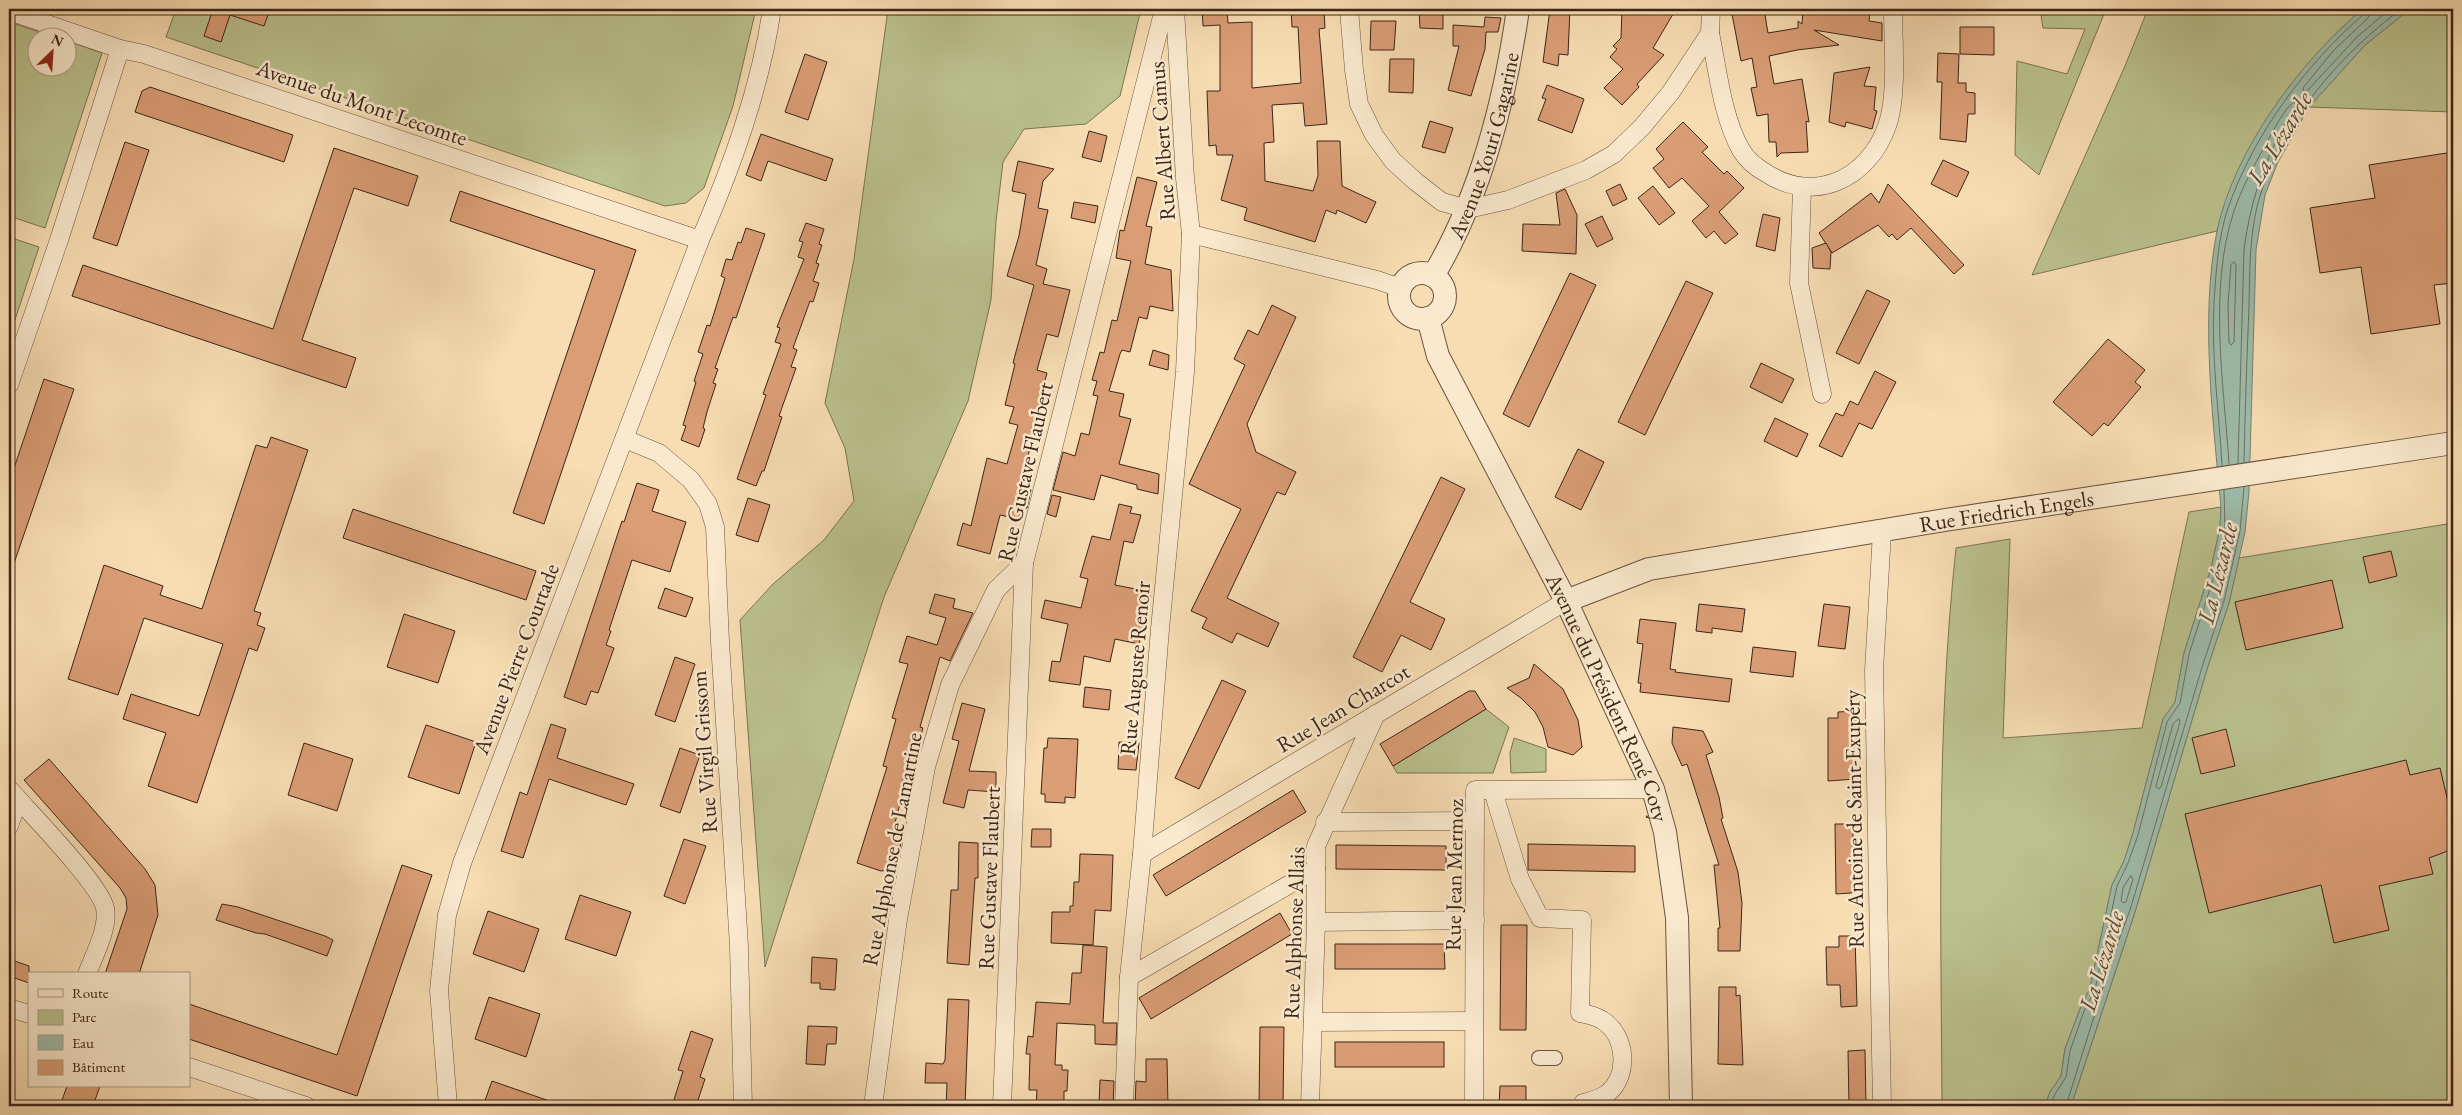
<svg xmlns="http://www.w3.org/2000/svg" width="2462" height="1115" viewBox="0 0 2462 1115" font-family="'EB Garamond',serif">
<style>
.green{fill:#bbc28e;stroke:#7c7452}
.water{fill:#9dbcab;stroke:#768070}
.lines{fill:none;stroke-linecap:round;stroke-linejoin:round}
.shore{stroke:#6c7061;stroke-width:1}
.building{fill:#da9d76;stroke:#3c2517}
.pedestrian-casing{stroke:#6b533e;stroke-width:16}
.minor-casing{stroke:#6b533e;stroke-width:19}
.tertiary-casing{stroke:#6b533e;stroke-width:24}
.pedestrian{stroke:#fae9ce;stroke-width:14}
.minor{stroke:#fae9ce;stroke-width:18}
.tertiary{stroke:#fae9ce;stroke-width:22}
.labels{text-anchor:middle;dominant-baseline:central;stroke-width:5;stroke-linejoin:round;paint-order:stroke}
.street-label{font-size:22px;fill:#3c2517;stroke:#fae9ce}
.water-label{font-size:24px;font-style:italic;fill:#544b3c;stroke:#fae9ce}
</style>
<rect width="100%" height="100%" fill="#f8ddb3"/>
<filter id="stains"><feTurbulence type="fractalNoise" baseFrequency=".004" numOctaves="4"/><feColorMatrix values="0 0 0 0 .2 0 0 0 0 .09 0 0 0 0 .02 0 0 0 .5 -.17"/></filter>
<radialGradient id="worn" r=".72"><stop offset=".6" stop-color="#630" stop-opacity="0"/><stop offset="1" stop-color="#630" stop-opacity=".3"/></radialGradient>
<g class="green">
<polygon points="176,9 756,9 733,106 704,188 686,203 665,206 166,37"/>
<polygon points="888,9 1141,9 1120,96 1086,124 1024,129 1003,162 996,221 991,300 968,401 884,597 765,967 740,620 773,584 824,540 854,501 845,448 825,403 854,259"/>
<polygon points="2040,9 2106,9 2039,175 2015,155 2017,61 2067,74 2085,29 2043,28"/>
<path d="M2148,9H2363C2317,47 2285,92 2256,144C2239,172 2225,199 2217,231L2032,275L2125,66Z"/>
<polygon points="2410,9 2453,9 2453,112 2309,107 2365,45"/>
<polygon points="9,22 55,37 38,38 38,68 68,68 68,41 102,53 45,228 9,216"/>
<polygon points="9,237 39,247 9,338"/>
<path d="M2221,507L2220,528L2211,568L2184,653L2175,703L2163,719L2133,833L2124,861L2112,885L2090,988L2080,1009L2065,1049L2061,1076L2050,1092L2045,1106H1942C1941,920 1936,733 1956,548L2010,539L2003,738L2142,728L2189,512Z"/>
<polygon points="2453,523 2453,1106 2071,1106 2135,912 2208,666 2229,603 2239,558"/>
<polygon points="1486,709 1509,727 1493,773 1397,773 1393,766"/>
<polygon points="1514,738 1546,749 1546,772 1511,773 1510,753"/>
</g>
<path class="water" d="M2363,9H2410L2365,45L2309,107L2277,164L2265,195L2256,250L2249,492L2245,532L2229,603L2208,666L2135,912L2071,1106H2045L2050,1092L2061,1076L2065,1049L2080,1009L2090,988L2112,885L2124,861L2133,833L2163,719L2175,702L2184,653L2211,568L2220,528L2221,507C2213,420 2200,316 2217,231C2234,150 2300,61 2363,9Z"/>
<g class="lines">
<g class="shore">
<polyline points="2371,9 2368,18 2333,51 2303,88 2304,91 2307,91 2357,37 2390,9"/>
<polygon points="2234,262 2236,265 2234,342 2231,345 2229,342 2228,304 2231,265"/>
<path d="M2244,462C2245,410 2247,358 2249,306C2250,269 2249,229 2261,193C2285,118 2339,56 2401,9"/>
<path d="M2229,464C2224,384 2208,289 2234,211C2242,188 2253,167 2265,146C2271,135 2284,108 2294,102L2296,106C2267,152 2251,196 2244,250L2238,463"/>
<path d="M2222,465C2219,412 2211,356 2214,302C2216,272 2218,238 2228,208C2254,134 2305,65 2364,14L2365,9"/>
<polygon points="2179,719 2180,722 2161,787 2158,789 2156,786 2173,724"/>
<polygon points="2131,876 2133,879 2126,902 2123,903 2121,901 2123,888"/>
<polyline points="2050,1106 2055,1094 2066,1077 2070,1051 2084,1011 2095,990 2117,886 2128,863 2138,835 2167,722 2180,703 2189,654 2216,570 2225,529 2224,490"/>
<polyline points="2066,1106 2112,959 2130,910 2203,664 2224,601 2240,531 2244,487"/>
</g>
</g>
<g class="building">
<polygon points="213,9 260,9 269,12 264,26 230,15 221,42 204,36"/>
<polygon points="1202,9 1227,9 1228,23 1252,22 1252,88 1301,83 1298,27 1292,27 1291,9 1324,10 1325,28 1319,29 1327,124 1305,126 1303,103 1272,105 1274,142 1264,143 1265,181 1313,191 1318,176 1317,141 1340,141 1342,186 1376,202 1366,223 1337,210 1336,214 1326,210 1315,242 1244,220 1247,208 1221,200 1233,155 1217,155 1216,145 1209,146 1207,91 1220,91 1220,25 1203,26"/>
<polygon points="1419,9 1443,9 1443,29 1420,28"/>
<polygon points="1550,9 1570,9 1568,55 1559,54 1558,66 1543,62"/>
<polygon points="1622,9 1676,9 1653,48 1664,55 1637,84 1639,87 1622,105 1604,88 1623,69 1610,57 1617,49 1613,46 1621,38"/>
<polygon points="1731,9 1764,9 1768,33 1798,28 1798,21 1802,24 1803,9 1867,9 1870,11 1869,21 1882,23 1882,41 1814,30 1839,45 1797,50 1769,56 1774,84 1802,79 1809,122 1806,121 1808,152 1781,153 1777,157 1776,142 1769,142 1768,114 1757,116 1751,88 1757,87 1752,58 1741,61"/>
<polygon points="1485,17 1501,18 1498,32 1486,32 1485,49 1471,96 1448,90 1459,46 1453,46 1453,25 1484,27"/>
<polygon points="1371,21 1396,21 1394,50 1370,50"/>
<polygon points="1960,27 1994,27 1994,55 1960,54"/>
<polygon points="1938,53 1959,54 1958,83 1966,83 1966,92 1975,93 1975,114 1968,114 1966,142 1940,139 1942,82 1937,82"/>
<polygon points="805,54 827,62 808,120 785,112"/>
<polygon points="1390,59 1414,59 1413,93 1389,92"/>
<polygon points="1870,67 1864,86 1876,87 1874,110 1877,111 1872,129 1846,122 1845,127 1829,122 1834,73"/>
<polygon points="1547,85 1584,99 1572,133 1538,120 1546,99 1542,98"/>
<polygon points="150,87 293,135 284,162 135,112 142,91"/>
<polygon points="1430,121 1453,128 1445,153 1422,147"/>
<polygon points="1683,122 1708,147 1702,152 1724,174 1727,171 1744,188 1719,212 1738,234 1725,244 1714,231 1706,238 1692,221 1709,206 1682,178 1669,188 1653,168 1664,159 1656,149"/>
<polygon points="1089,131 1107,136 1101,162 1082,157"/>
<polygon points="761,134 833,159 826,181 768,161 761,181 746,175"/>
<polygon points="125,142 149,150 117,246 93,238"/>
<polygon points="334,148 418,176 408,206 354,188 302,340 356,358 346,388 72,296 83,265 273,329"/>
<polygon points="2453,152 2453,283 2434,285 2440,324 2371,334 2361,267 2320,273 2310,208 2375,198 2369,165"/>
<polygon points="1943,160 1969,172 1957,197 1931,184"/>
<polygon points="1018,161 1054,169 1043,181 1038,208 1048,210 1036,265 1047,269 1043,284 1070,290 1058,337 1047,334 1037,370 1047,373 1031,432 1034,433 1020,487 1031,490 1027,508 1022,507 1018,519 1000,515 990,554 957,545 963,523 971,526 987,458 1007,464 1018,425 1009,423 1014,407 1005,405 1015,364 1013,363 1034,285 1007,276 1019,236 1026,194 1012,191"/>
<polygon points="1137,177 1157,182 1146,226 1152,227 1145,264 1171,270 1173,311 1150,306 1147,319 1139,317 1130,352 1122,350 1120,354 1109,391 1124,394 1119,416 1131,419 1119,464 1159,474 1158,494 1137,489 1137,485 1101,475 1094,500 1053,490 1063,452 1075,456 1081,433 1089,435 1098,396 1093,395 1097,381 1092,380 1100,352 1104,353 1112,320 1117,321 1131,261 1116,258 1120,230 1124,231"/>
<polygon points="1620,184 1627,199 1613,206 1606,191"/>
<polygon points="1888,184 1964,265 1954,274 1911,228 1897,240 1892,234 1889,237 1878,225 1832,253 1819,233 1871,193 1879,203"/>
<polygon points="1653,186 1675,213 1659,225 1638,198"/>
<polygon points="1565,189 1577,215 1576,254 1522,251 1523,224 1560,225 1556,193"/>
<polygon points="460,191 636,250 544,524 513,513 595,270 450,221"/>
<polygon points="1074,202 1098,206 1095,223 1071,218"/>
<polygon points="1763,214 1780,218 1775,251 1756,246"/>
<polygon points="1602,216 1613,239 1597,247 1585,224"/>
<polygon points="806,223 824,229 819,244 822,245 816,263 819,264 813,281 819,283 813,302 810,301 793,348 797,350 791,367 796,368 779,416 782,417 764,471 762,471 756,486 737,479 766,395 763,394 781,344 775,342 780,328 777,327 804,259 798,257 803,242 799,241"/>
<polygon points="746,228 765,234 736,318 733,317 715,368 718,369 713,383 716,384 707,412 703,428 705,429 699,447 681,440 686,426 683,425 696,382 694,381 703,354 698,352 707,325 710,326 725,278 721,276 726,259 732,260 738,242 741,243"/>
<polygon points="1826,243 1831,252 1830,269 1813,268 1812,248"/>
<polygon points="1570,273 1596,285 1529,427 1503,414"/>
<polygon points="1686,281 1713,293 1645,435 1618,422"/>
<polygon points="1867,290 1890,301 1859,364 1836,353"/>
<polygon points="1272,305 1296,317 1247,424 1256,452 1296,472 1285,495 1277,492 1227,598 1279,623 1268,647 1237,633 1232,643 1202,628 1207,618 1191,611 1241,509 1189,484 1245,365 1234,359 1248,330 1258,335"/>
<polygon points="2108,339 2145,370 2135,382 2141,387 2108,426 2104,423 2092,436 2053,402"/>
<polygon points="1153,350 1169,355 1168,370 1149,365"/>
<polygon points="1761,363 1794,379 1782,403 1750,387"/>
<polygon points="1875,371 1896,382 1872,429 1859,423 1842,457 1819,446 1836,413 1843,416 1850,401 1858,405"/>
<polygon points="44,379 74,389 11,572 9,571 9,483"/>
<polygon points="1775,418 1808,434 1797,457 1764,441"/>
<polygon points="271,437 308,450 254,611 261,613 257,625 265,628 257,651 249,648 197,803 148,786 166,733 123,719 131,694 199,716 223,644 144,618 118,695 68,679 104,565 163,586 160,595 202,609 256,445 267,448"/>
<polygon points="1578,449 1604,462 1581,510 1555,497"/>
<polygon points="1441,477 1465,489 1410,602 1445,619 1431,650 1401,635 1382,672 1353,657"/>
<polygon points="637,483 659,490 652,511 686,522 670,572 632,560 609,630 611,631 606,645 614,648 598,693 591,691 586,705 564,697 622,521 624,522"/>
<polygon points="1052,495 1061,497 1056,517 1047,514"/>
<polygon points="748,498 770,505 758,542 736,535"/>
<polygon points="1119,504 1132,507 1130,513 1141,515 1133,543 1124,541 1115,585 1151,592 1139,644 1115,639 1110,662 1084,656 1080,685 1049,681 1052,661 1060,662 1068,624 1041,618 1045,600 1081,608 1088,579 1080,577 1092,536 1110,540"/>
<polygon points="353,509 536,571 526,600 343,538"/>
<polygon points="2391,551 2397,576 2369,583 2363,557"/>
<polygon points="2332,580 2343,628 2246,650 2235,602"/>
<polygon points="665,588 693,598 686,617 658,608"/>
<polygon points="935,594 955,599 953,608 973,613 950,661 940,657 920,727 923,728 916,751 911,750 901,788 904,789 893,830 903,832 896,869 881,871 857,863 887,767 883,766 896,719 892,718 908,664 899,662 907,636 937,645 946,618 929,613"/>
<polygon points="1699,604 1745,609 1742,632 1712,628 1712,633 1696,631"/>
<polygon points="1824,604 1850,607 1845,649 1818,646"/>
<polygon points="404,614 455,631 438,683 387,667"/>
<polygon points="1640,619 1676,623 1670,669 1676,670 1675,672 1732,679 1729,702 1640,692 1641,683 1638,683 1643,644 1637,643"/>
<polygon points="1753,647 1796,652 1793,677 1750,672"/>
<polygon points="675,657 695,664 675,722 655,715"/>
<polygon points="1534,664 1563,689 1578,720 1582,747 1573,755 1548,747 1543,727 1535,712 1521,698 1507,688 1529,678"/>
<polygon points="1222,680 1246,691 1199,789 1175,778"/>
<polygon points="1085,687 1111,690 1109,710 1083,707"/>
<polygon points="1469,691 1475,691 1486,709 1393,766 1380,744"/>
<polygon points="962,703 985,709 969,771 996,772 996,792 968,790 964,808 943,803 959,741 952,739"/>
<polygon points="1856,711 1856,779 1828,781 1828,718 1838,718 1838,712"/>
<polygon points="551,724 566,729 557,758 634,784 626,805 549,779 523,858 501,851 520,792 527,795"/>
<polygon points="426,725 476,742 459,794 408,777"/>
<polygon points="1673,727 1703,731 1713,752 1706,755 1719,797 1723,818 1721,819 1738,872 1742,903 1740,951 1718,951 1718,928 1720,928 1714,865 1719,865 1687,764 1682,766 1672,743"/>
<polygon points="2226,729 2235,766 2201,774 2192,738"/>
<polygon points="1048,738 1078,739 1075,798 1065,797 1065,803 1045,802 1045,794 1041,794 1044,748 1047,748"/>
<polygon points="1119,742 1139,743 1136,770 1118,769"/>
<polygon points="304,743 353,759 337,811 288,795"/>
<polygon points="680,748 700,755 680,813 660,806"/>
<polygon points="49,759 145,869 155,885 158,915 139,974 105,974 127,909 126,898 120,888 24,780"/>
<polygon points="2406,760 2410,775 2440,768 2453,823 2453,849 2429,858 2433,874 2379,886 2389,930 2334,943 2321,885 2209,913 2185,814"/>
<polygon points="1293,790 1306,812 1166,896 1153,875"/>
<polygon points="1835,824 1853,824 1853,892 1851,893 1836,894"/>
<polygon points="1032,829 1051,829 1051,847 1031,847"/>
<polygon points="684,839 706,846 685,904 664,896"/>
<polygon points="959,842 978,843 978,878 975,878 969,965 947,963 951,890 958,890"/>
<polygon points="1528,844 1635,846 1635,872 1528,870"/>
<polygon points="1336,845 1446,846 1446,870 1336,869"/>
<polygon points="1080,854 1113,855 1111,911 1095,910 1093,945 1051,943 1052,912 1070,912 1070,906 1073,906 1074,882 1079,882"/>
<polygon points="402,865 432,875 357,1096 189,1039 189,1004 337,1055"/>
<polygon points="580,895 631,912 616,956 565,939"/>
<polygon points="222,904 238,907 325,936 333,940 327,956 265,934 256,933 216,920"/>
<polygon points="488,911 539,929 524,972 473,954"/>
<polygon points="1280,913 1292,934 1151,1019 1139,998"/>
<polygon points="1501,925 1527,925 1526,1030 1500,1030"/>
<polygon points="1839,936 1855,936 1857,1006 1841,1007 1840,985 1827,985 1826,947 1839,947"/>
<polygon points="1335,944 1444,944 1445,969 1335,969"/>
<polygon points="1083,945 1107,947 1103,1023 1117,1023 1116,1045 1095,1044 1095,1025 1057,1023 1055,1065 1062,1065 1062,1070 1068,1070 1067,1091 1064,1091 1064,1106 1036,1106 1037,1090 1029,1090 1030,1054 1026,1054 1028,1036 1033,1037 1036,1002 1070,1004 1072,973 1081,973"/>
<polygon points="812,957 837,959 835,990 820,989 820,983 811,983"/>
<polygon points="9,959 29,966 29,983 9,976"/>
<polygon points="1719,987 1736,987 1736,996 1740,995 1743,1065 1718,1064"/>
<polygon points="489,997 540,1014 526,1057 475,1039"/>
<polygon points="948,999 969,1000 965,1106 946,1106 947,1083 925,1083 926,1063 943,1064 945,1060"/>
<polygon points="808,1026 837,1027 836,1044 827,1044 825,1065 806,1064"/>
<polygon points="1260,1027 1284,1027 1283,1106 1259,1106"/>
<polygon points="691,1031 713,1039 700,1077 705,1079 696,1106 672,1106 683,1071 678,1070"/>
<rect x="1335" y="1042" width="109" height="25"/>
<polygon points="1865,1050 1866,1106 1849,1106 1848,1051"/>
<polygon points="1146,1059 1167,1059 1168,1106 1135,1106 1136,1081 1146,1082"/>
<polygon points="1100,1080 1114,1081 1113,1106 1099,1106"/>
<polygon points="492,1081 558,1104 558,1106 483,1106"/>
<polygon points="67,1086 100,1086 93,1106 60,1106"/>
<polygon points="1500,1086 1526,1086 1526,1106 1499,1106"/>
</g>
<g class="lines">
<defs>
<polyline id="pedestrian" points="1539,1058 1555,1058"/>
<g id="minor">
<polyline points="1175,9 1185,178 1191,234 1377,280 1400,288"/>
<polyline points="1349,9 1354,70 1359,104 1374,135 1393,161 1415,181 1442,202 1468,209 1508,200 1586,170 1614,154 1642,127 1671,92 1710,33 1711,9"/>
<polyline points="9,11 120,49 144,54 700,240"/>
<path d="M1710,33C1718,71 1722,116 1741,150C1747,160 1757,168 1766,173C1815,205 1869,178 1887,126C1898,96 1893,42 1893,9"/>
<polyline points="1802,187 1799,283 1822,394"/>
<polyline points="9,385 59,240 120,49"/>
<polyline points="625,439 659,453 691,480 708,504 715,527 720,642 739,946 743,1106"/>
<polyline points="1882,532 1874,670 1882,1106"/>
<path d="M9,789C28,811 100,884 105,908C109,928 94,955 87,974"/>
<path d="M1493,791L1520,879L1540,918L1582,920L1580,1013C1587,1014 1595,1016 1602,1020C1626,1035 1630,1074 1608,1093C1600,1099 1591,1101 1583,1103V1106"/>
<polyline points="1325,822 1475,821"/>
<polyline points="9,826 18,800"/>
<polyline points="1142,854 1566,601"/>
<polyline points="1316,922 1475,920"/>
<polyline points="1129,977 1316,869"/>
<polyline points="9,1008 29,1014"/>
<polyline points="1313,1022 1474,1021"/>
<polyline points="189,1067 306,1106"/>
<path d="M448,1106L439,990L447,915L462,863L700,240C732,166 760,89 772,9"/>
<polyline points="873,1106 898,919 926,767 950,685 996,590 1024,563"/>
<polyline points="1002,1106 1024,563 1164,9"/>
<polyline points="1124,1106 1129,977 1142,854 1160,629 1185,372 1191,234"/>
<polyline points="1310,1106 1316,922 1316,846 1376,714"/>
<polyline points="1474,1106 1475,790 1653,789"/>
</g>
<g id="tertiary">
<circle cx="1422" cy="296" r="23"/>
<path id="s1" d="M1433,276C1481,196 1505,101 1518,9"/>
<path id="s2" d="M1428,318L1438,356L1566,601L1653,789L1665,832L1677,918L1681,1106"/>
<path id="s3" d="M1566,601L1649,569L1945,520L2453,443"/>
</g>
</defs>
<use href="#pedestrian" class="pedestrian-casing"/>
<use href="#minor" class="minor-casing"/>
<use href="#tertiary" class="tertiary-casing"/>
<use href="#pedestrian" class="pedestrian"/>
<use href="#minor" class="minor"/>
<use href="#tertiary" class="tertiary"/>
</g>
<g class="labels">
<g class="street-label">
<text transform="translate(362 103) rotate(19)">Avenue du Mont Lecomte</text>
<text transform="translate(1162 141) rotate(-94)">Rue Albert Camus</text>
<text stroke="none"><textPath href="#s1" startOffset="141">Avenue Youri Gagarine</textPath></text>
<text transform="translate(1025 472) rotate(-77)">Rue Gustave Flaubert</text>
<text stroke="none"><textPath href="#s3" startOffset="451">Rue Friedrich Engels</textPath></text>
<text transform="translate(516 659) rotate(-69)">Avenue Pierre Courtade</text>
<text transform="translate(1135 668) rotate(-85)">Rue Auguste Renoir</text>
<text stroke="none"><textPath href="#s2" startOffset="421">Avenue du Président René Coty</textPath></text>
<text transform="translate(1343 708) rotate(-31)">Rue Jean Charcot</text>
<text transform="translate(704 752) rotate(-94)">Rue Virgil Grissom</text>
<text transform="translate(1854 819) rotate(-91)">Rue Antoine de Saint-Exupéry</text>
<text transform="translate(892 849) rotate(-79)">Rue Alphonse de Lamartine</text>
<text transform="translate(1454 875) rotate(-89)">Rue Jean Mermoz</text>
<text transform="translate(989 878) rotate(-88)">Rue Gustave Flaubert</text>
<text transform="translate(1294 933) rotate(-88)">Rue Alphonse Allais</text>
</g>
<g class="water-label">
<text transform="translate(2279 138) rotate(-59)">La Lézarde</text>
<text transform="translate(2217 573) rotate(-76)">La Lézarde</text>
<text transform="translate(2101 961) rotate(-73)">La Lézarde</text>
</g>
</g>
<rect width="2462" height="1115" fill="none" stroke="#f8ddb3" stroke-width="30"/>
<rect x="10" y="10" width="2442" height="1095" fill="none" stroke="#3c2517" stroke-width="2.5"/>
<rect x="15" y="15" width="2432" height="1085" fill="none" stroke="#3c2517"/>
<rect x="28" y="972" width="162" height="115" fill="#fae9ce" stroke="#ae9b85"/>
<rect x="38" y="989" width="25" height="8" fill="#fae9ce" stroke="#ae9b85"/>
<text x="72" y="998" font-size="15" fill="#3c2517">Route</text>
<rect x="38" y="1010" width="25" height="15" fill="#bbc28e" stroke="#ae9b85"/>
<text x="72" y="1022" font-size="15" fill="#3c2517">Parc</text>
<rect x="38" y="1035" width="25" height="15" fill="#9dbcab" stroke="#ae9b85"/>
<text x="72" y="1048" font-size="15" fill="#3c2517">Eau</text>
<rect x="38" y="1060" width="25" height="15" fill="#da9d76" stroke="#ae9b85"/>
<text x="72" y="1072" font-size="15" fill="#3c2517">Bâtiment</text>
<g transform="translate(52 52) rotate(25)"><circle r="24" fill="#fae9ce" stroke="#ae9b85"/>
<path d="M0-4L9 19L0 12L-9 19Z" fill="#8f2418"/>
<text y="-8" font-size="14" font-weight="bold" text-anchor="middle" fill="#3c2517">N</text>
</g>
<rect width="100%" height="100%" filter="url(#stains)"/>
<rect width="100%" height="100%" fill="url(#worn)"/>
</svg>
